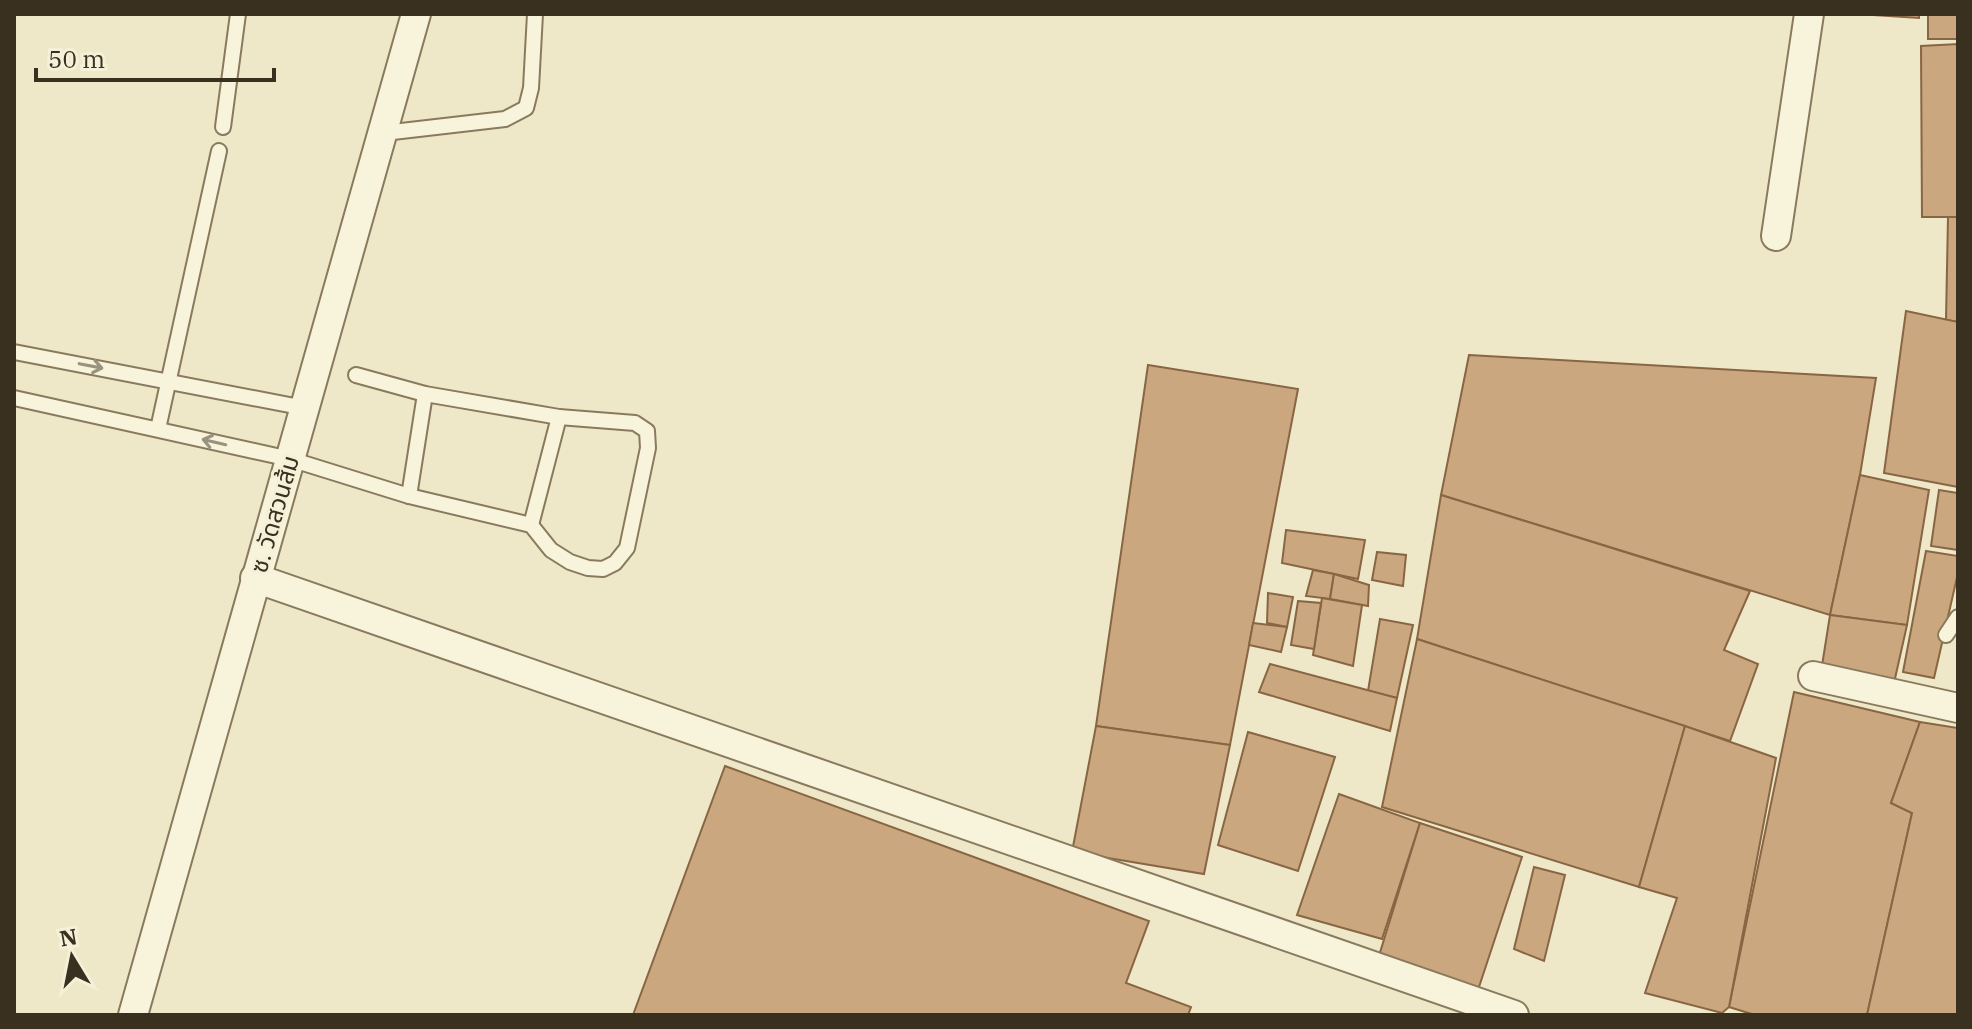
<svg xmlns="http://www.w3.org/2000/svg" width="1972" height="1029" viewBox="0 0 1972 1029" font-family="'IBM Plex Serif','Noto Sans Thai',serif">
<style>
.building{fill:#cba77f;stroke:#886643;stroke-width:2}
.lines{fill:none;stroke-linecap:round;stroke-linejoin:round}
.service-casing{stroke:#8a7a5d;stroke-width:18}
.minor-casing{stroke:#8a7a5d;stroke-width:32}
.service{stroke:#f8f3db;stroke-width:14}
.minor{stroke:#f8f3db;stroke-width:28}
.oneway{stroke:#99927e}
.labels{text-anchor:middle;dominant-baseline:central;stroke-width:6;stroke-linejoin:round;paint-order:stroke}
.street-label{font-size:24px;fill:#3a3020;stroke:#f5f0d8}
</style>
<rect width="100%" height="100%" fill="#eee7c8"/>
<g class="building">
<polygon points="1857,14 1919,14 1919,18"/>
<rect x="1928" y="14" width="30" height="25"/>
<polygon points="1958,44 1958,217 1922,217 1921,46"/>
<polygon points="1948,217 1958,217 1958,322 1946,320"/>
<polygon points="1906,311 1958,322 1958,487 1884,473"/>
<polygon points="1469,355 1876,378 1860,475 1830,615 1441,495"/>
<polygon points="1148,365 1298,389 1230,745 1096,726"/>
<polygon points="1860,475 1929,490 1907,625 1830,615"/>
<polygon points="1939,490 1958,493 1958,550 1931,546"/>
<polygon points="1441,495 1750,591 1724,650 1758,664 1730,741 1417,639"/>
<polygon points="1286,530 1365,540 1358,579 1282,563"/>
<polygon points="1926,551 1958,556 1958,573 1934,678 1903,672"/>
<polygon points="1377,552 1406,555 1403,586 1372,580"/>
<polygon points="1313,570 1334,574 1330,599 1306,596"/>
<polygon points="1334,574 1369,585 1368,606 1330,599"/>
<polygon points="1268,593 1293,597 1287,627 1267,623"/>
<polygon points="1322,598 1362,605 1353,666 1313,655"/>
<polygon points="1298,601 1321,603 1314,649 1291,645"/>
<polygon points="1830,615 1907,625 1894,683 1821,672"/>
<polygon points="1380,619 1413,625 1397,698 1368,691"/>
<polygon points="1253,623 1287,627 1281,652 1249,645"/>
<polygon points="1417,639 1685,726 1639,887 1382,807"/>
<polygon points="1270,664 1397,698 1390,731 1259,692"/>
<polygon points="1794,692 1920,722 1891,803 1912,813 1867,1015 1755,1015 1729,1007"/>
<polygon points="1920,722 1958,728 1958,1015 1867,1015 1912,813 1891,803"/>
<polygon points="1096,726 1230,745 1204,874 1072,852"/>
<polygon points="1685,726 1776,758 1729,1007 1722,1013 1645,993 1677,898 1639,887"/>
<polygon points="1248,732 1335,757 1298,871 1218,845"/>
<polygon points="725,766 1149,921 1126,983 1191,1007 1188,1015 633,1015"/>
<polygon points="1339,794 1420,823 1382,939 1297,915"/>
<polygon points="1420,823 1522,857 1476,996 1378,959"/>
<polygon points="1534,867 1565,875 1544,961 1514,949"/>
</g>
<g class="lines">
<defs>
<g id="service">
<polyline points="223,127 238,14"/>
<polyline points="384,133 505,119 526,108 531,88 535,14"/>
<polyline points="14,352 305,408"/>
<polyline points="356,375 425,394"/>
<polyline points="14,398 290,459 409,496 531,525 551,550 570,562 588,568 603,569 615,563 627,548 648,448 647,431 635,423 559,417"/>
<polyline points="158,429 219,151"/>
<polyline points="409,496 425,394 559,417 531,525"/>
<polyline points="1946,635 1958,617"/>
</g>
<g id="minor">
<polyline points="1776,236 1809,14"/>
<polyline points="255,578 1514,1015"/>
<polyline points="1813,676 1958,708"/>
<polyline points="133,1015 416,14"/>
</g>
</defs>
<use href="#service" class="service-casing"/>
<use href="#minor" class="minor-casing"/>
<use href="#service" class="service"/>
<use href="#minor" class="minor"/>
</g>
<defs><path id="oneway-shaft" d="M-6 0H5M1.5-3L5.5 0L1.5 3" fill="none" stroke-width="1.6" stroke-linecap="round" stroke-linejoin="round" transform="scale(2)"/></defs>
<g class="oneway">
<use href="#oneway-shaft" transform="translate(91 366) rotate(11)"/>
<use href="#oneway-shaft" transform="translate(214 442) rotate(-167)"/>
</g>
<g class="labels">
<g class="street-label">
<text transform="translate(274 514) rotate(-74)">ซ. วัดสวนส้ม</text>
</g>
</g>
<rect width="1972" height="1029" fill="none" stroke="#3a3020" stroke-width="32"/>
<g transform="translate(72 957) rotate(350)" stroke="#f5f0d8" stroke-width="6" paint-order="stroke">
<path d="M0-6L14 30L0 20L-14 30Z" fill="#3a3020"/>
<text y="-12" font-size="22" font-weight="bold" text-anchor="middle" fill="#3a3020">N</text>
</g>
<path d="M36 68v12h238v-12" fill="none" stroke="#3a3020" stroke-width="4"/>
<text x="48" y="68" font-size="24" fill="#3a3020" stroke="#f5f0d8" stroke-width="6" paint-order="stroke">50 m</text>
</svg>
